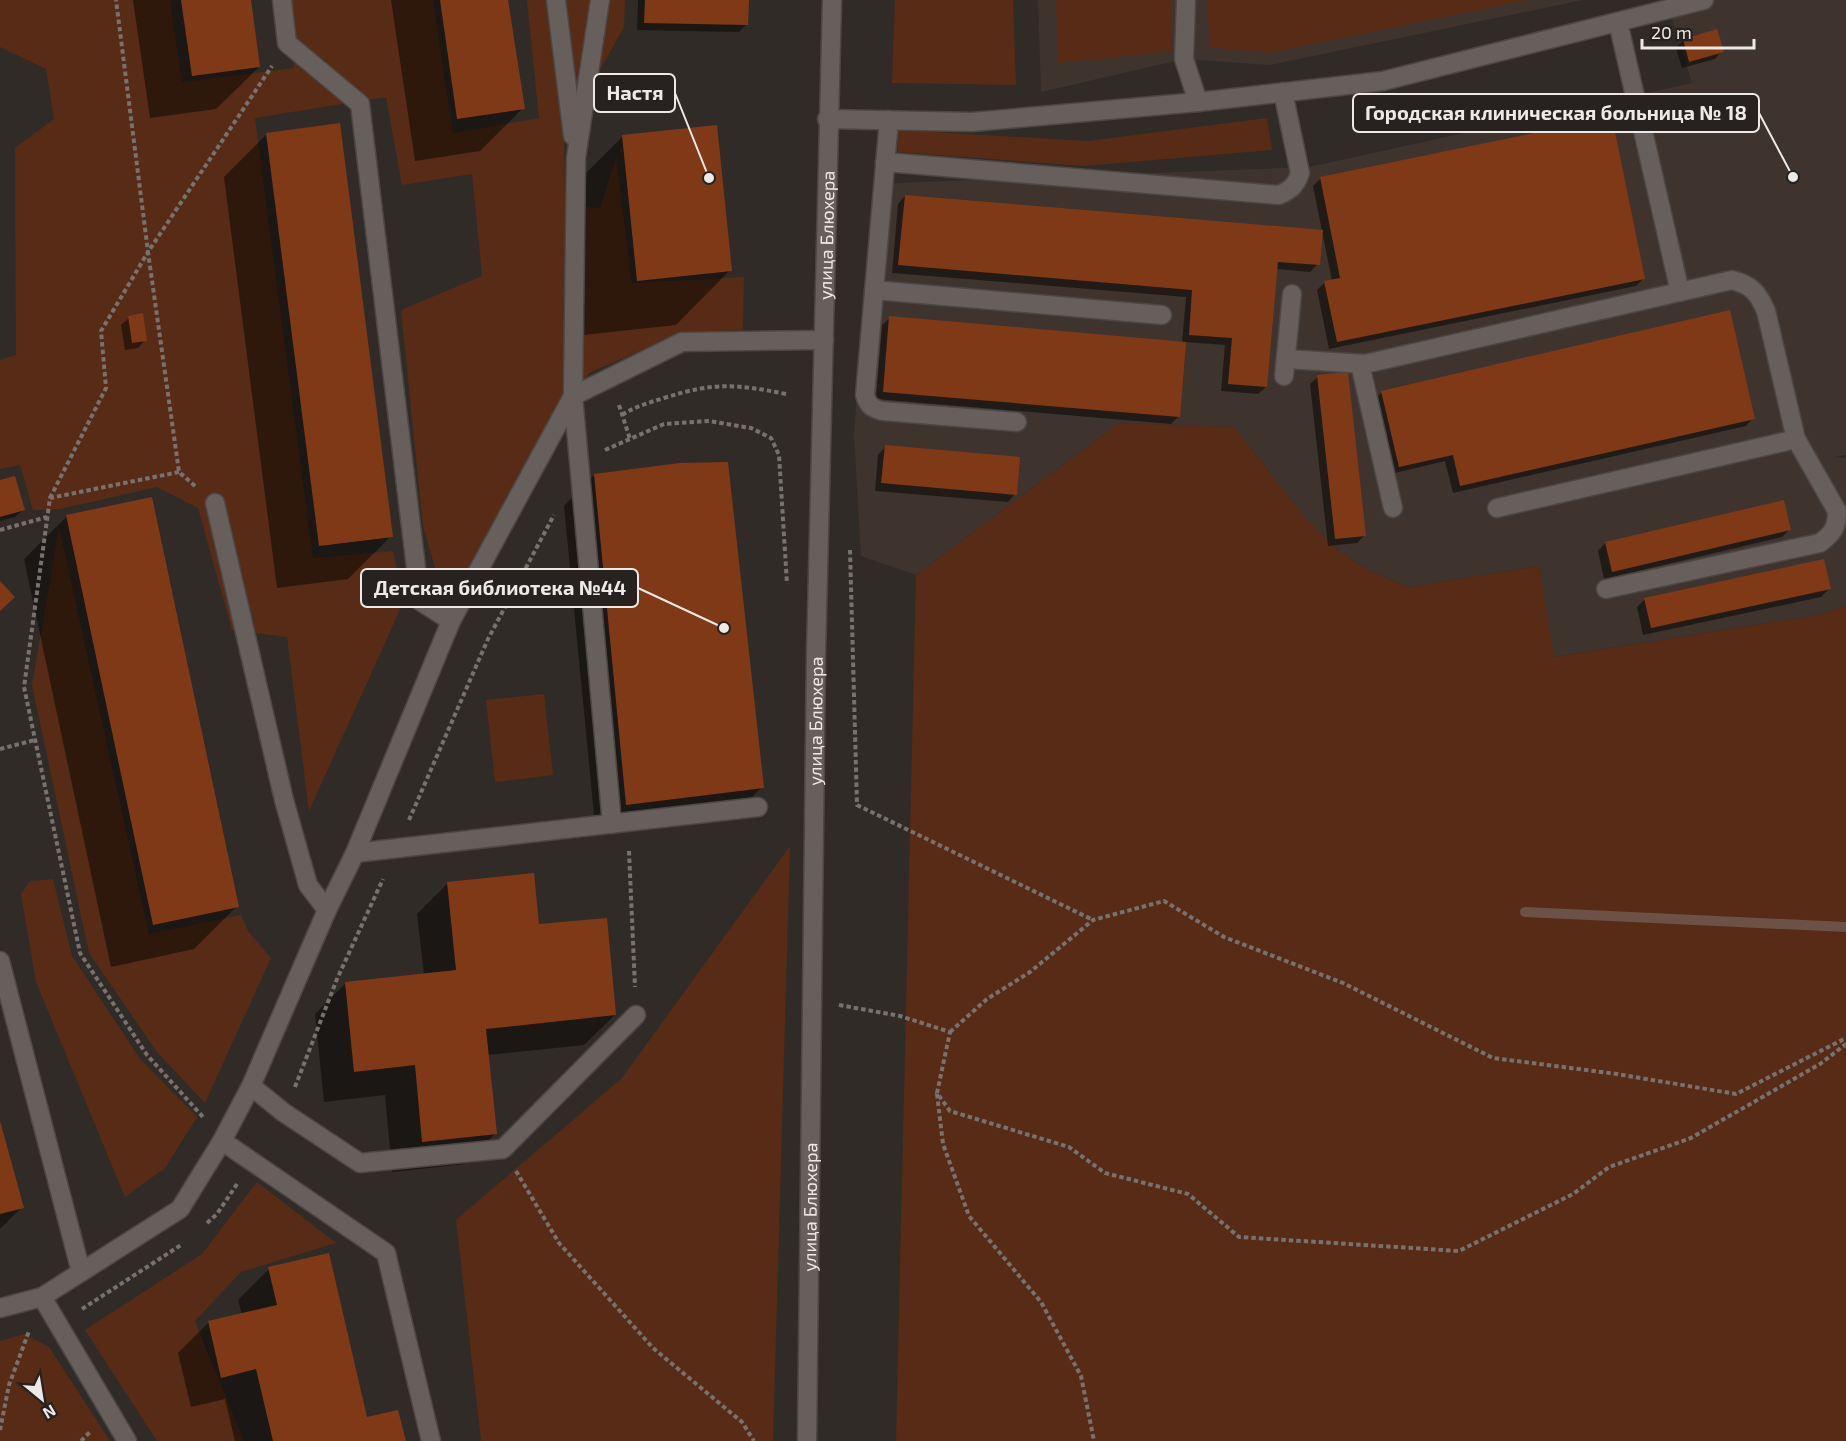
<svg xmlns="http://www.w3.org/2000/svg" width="1846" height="1441" viewBox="0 0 1846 1441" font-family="'Exo 2',sans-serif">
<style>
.built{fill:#3f332e}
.green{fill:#572b16}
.shadow{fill:#0007}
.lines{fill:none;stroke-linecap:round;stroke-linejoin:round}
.stream{stroke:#6c5146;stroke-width:10}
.building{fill:#803917}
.minor-casing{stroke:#4c4644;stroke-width:21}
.path{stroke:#77716f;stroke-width:4;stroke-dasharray:4.5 3;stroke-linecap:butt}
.minor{stroke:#665f5c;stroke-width:18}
.labels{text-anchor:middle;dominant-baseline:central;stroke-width:6;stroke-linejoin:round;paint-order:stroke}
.street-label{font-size:18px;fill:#ede9e7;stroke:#27211f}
.leader{fill:none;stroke:#ede9e7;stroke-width:2}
.callout-dot{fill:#ede9e7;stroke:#27211f;stroke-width:2}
.callout{fill:#27211f;stroke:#ede9e7;stroke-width:2}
.callout-label{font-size:20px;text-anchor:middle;font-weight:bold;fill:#ede9e7}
</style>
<rect width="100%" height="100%" fill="#312b28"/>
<g class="built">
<polygon points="1038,0 1583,0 1270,65 1184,59 1041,92"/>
<polygon points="1666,0 1846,0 1846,455 1833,457 1846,458 1846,606 1818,615 1553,657 1539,566 1409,587 1368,570 1338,550 1304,516 1234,427 1119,423 916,575 861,556 854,434 874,184 1309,167 1692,83"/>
</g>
<g class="green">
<polygon points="0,0 170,0 182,82 294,68 287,0 433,0 453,133 539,118 527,0 625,0 624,27 564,134 565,205 600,208 616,157 632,283 744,277 743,330 684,332 589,373 453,597 436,571 423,526 401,310 482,276 472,174 402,185 386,97 255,118 313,558 393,551 404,601 309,811 287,637 232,630 198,508 157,487 60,509 33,510 20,465 0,469 0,360 16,355 15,148 54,119 46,69 0,47"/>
<polygon points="895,0 1013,0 1016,85 892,83"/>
<polygon points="1056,0 1172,0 1172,51 1058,63"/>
<polygon points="1207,0 1526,0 1269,53 1210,47"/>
<polygon points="1267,118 1272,150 1083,166 898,152 898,130 1088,141"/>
<polygon points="1119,423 1234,427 1304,516 1338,550 1368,570 1409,587 1539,566 1554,657 1818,615 1846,606 1846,1441 896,1441 916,575"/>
<polygon points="59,527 149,934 241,915 248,931 271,958 205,1103 157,1052 89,953 32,685"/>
<polygon points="544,694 553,775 495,782 486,700"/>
<polygon points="790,846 773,1441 481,1441 456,1220 622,1078"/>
<polygon points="53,879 72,956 140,1059 197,1117 165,1168 125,1197 36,982 21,894 30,881"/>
<polygon points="257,1182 336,1243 241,1272 195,1321 244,1441 157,1441 85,1330 202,1254"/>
<polygon points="24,1334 49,1347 110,1441 0,1441 0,1341"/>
</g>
<g class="shadow">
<polygon points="133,0 249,0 259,67 216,109 150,118"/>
<polygon points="391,0 507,0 523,108 480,151 415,161"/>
<polygon points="638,0 747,0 747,24 739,32 637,30"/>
<polygon points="1683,40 1722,51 1715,59 1682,68 1676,48"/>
<polygon points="267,134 391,536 348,579 277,588 224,177"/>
<polygon points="623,136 730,270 676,325 583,335 568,191"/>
<polygon points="1321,178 1643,279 1636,286 1329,349 1317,290 1325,282 1332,281 1313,186"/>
<polygon points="905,196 1318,264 1310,272 1276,269 1266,387 1258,394 1221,391 1225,345 1184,342 1178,417 1171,424 876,399 882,325 890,318 1182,343 1186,297 892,273 898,204"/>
<polygon points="129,318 145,340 138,348 125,350 121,325"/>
<polygon points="1318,377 1365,535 1357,543 1328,546 1310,384"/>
<polygon points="1382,392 1753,418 1746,426 1453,493 1445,461 1391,474 1374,400"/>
<polygon points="885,447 1015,494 1008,502 875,491 878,455"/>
<polygon points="594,475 762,787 731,818 596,835 564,506"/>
<polygon points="0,482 23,510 15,517 0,521"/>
<polygon points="67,516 237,906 194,949 111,967 24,559"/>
<polygon points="1789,530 1782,537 1604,579 1598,551 1605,543"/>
<polygon points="1829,589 1821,597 1643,635 1637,607 1645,599"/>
<polygon points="448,883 538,926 615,1015 584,1045 488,1055 495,1134 465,1164 392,1172 385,1095 324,1102 315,1014 346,983 424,975 417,914"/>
<polygon points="0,1124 22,1207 0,1229"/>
<polygon points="269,1269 366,1419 404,1441 235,1441 225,1399 191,1407 178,1353 209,1322 242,1315 238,1300"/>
</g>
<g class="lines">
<polyline class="stream" points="1525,912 1846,927"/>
</g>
<g class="building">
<polygon points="181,0 251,0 260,67 192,76"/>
<polygon points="440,0 508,0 525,109 457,119"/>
<polygon points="645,0 749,0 748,25 644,23"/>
<polygon points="1717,29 1724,52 1689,62 1683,39"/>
<polygon points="1612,117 1645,279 1337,342 1324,281 1340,278 1320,177"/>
<polygon points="340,123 393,537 319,546 266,133"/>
<polygon points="717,125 732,271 637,281 622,135"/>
<polygon points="905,195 1323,230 1320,265 1278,262 1267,387 1228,384 1232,338 1189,335 1192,290 898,265"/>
<polygon points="1730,310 1755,419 1460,486 1453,455 1399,467 1381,391"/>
<polygon points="143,313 147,341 132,343 128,316"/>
<polygon points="889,316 1186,342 1180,417 883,392"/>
<polygon points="1348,372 1366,536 1335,539 1317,375"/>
<polygon points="885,445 1020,457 1017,495 881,483"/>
<polygon points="728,462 764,788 626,805 594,474 680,463"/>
<polygon points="15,476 25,510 0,517 0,480"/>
<polygon points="152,497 239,907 153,925 66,515"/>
<polygon points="1784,500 1791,530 1612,572 1605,542"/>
<polygon points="1824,559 1831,589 1651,628 1644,598"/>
<polygon points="0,581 15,597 0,611"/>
<polygon points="534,873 539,924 607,918 616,1015 486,1029 497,1134 422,1142 415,1065 354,1072 345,982 456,970 447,882"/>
<polygon points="0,1121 24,1208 0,1214"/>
<polygon points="329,1253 367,1417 398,1410 406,1441 273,1441 256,1369 221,1378 208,1321 277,1305 268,1267"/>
</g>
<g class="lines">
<defs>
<g id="minor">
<polyline points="282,0 287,43 360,104 420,601 451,621"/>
<polyline points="556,0 573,136"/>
<polyline points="600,0 576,158 573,396 612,824"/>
<polyline points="1186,0 1184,59 1198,102"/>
<polyline points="1618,22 1680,292"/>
<polyline points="827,119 972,122 1198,102 1383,81 1704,0"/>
<path d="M889,120L865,395C868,406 872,408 882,411L1017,422"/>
<path d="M885,162L1279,195C1291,190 1296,185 1300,173L1283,92"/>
<polyline points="874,290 1162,315"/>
<path d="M1286,359L1365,364L1732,280C1752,285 1758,293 1766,311L1796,439L1497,508"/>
<polyline points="1360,364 1393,508"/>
<polyline points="1284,376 1292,294"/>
<polyline points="215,503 284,800 308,885 327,910"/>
<path d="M1606,589L1820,543C1833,533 1837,528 1837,511L1796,439"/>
<polyline points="355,853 758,807"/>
<polyline points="0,961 81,1272"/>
<polyline points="251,1086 283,1112 360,1163 503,1149 636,1015"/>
<polyline points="222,1141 386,1253 431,1441"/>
<polyline points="42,1297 127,1441"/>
<polyline points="0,1308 42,1297 180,1209 222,1141 251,1086 327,910 355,853 451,621 573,396 682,342 824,340"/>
<path id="s1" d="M807,1441L816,654L832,0"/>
</g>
</defs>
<use href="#minor" class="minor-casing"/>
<g class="path">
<polyline points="619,405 630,439"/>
<path d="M622,415C636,406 648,403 664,398C714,382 736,384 786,394"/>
<polyline points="605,450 664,424 709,421 751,428 771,438 779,455 787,584"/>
<polyline points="179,472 50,498 24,687 80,953 147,1055 203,1117"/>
<polyline points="195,486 179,472 148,252 272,66"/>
<polyline points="50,498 106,388 101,331 148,252 116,0"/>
<polyline points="0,530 47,517"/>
<polyline points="850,550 857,805 1093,920"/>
<polyline points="0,749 35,740"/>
<polyline points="409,820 488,639 554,515"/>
<polyline points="629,851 635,987"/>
<polyline points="839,1005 900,1016 950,1032 937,1093 950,1111 1069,1147 1105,1173 1188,1194 1239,1237 1459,1251 1573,1194 1609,1167 1691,1138 1820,1064 1846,1044"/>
<polyline points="950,1032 987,999 1030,972 1093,920 1164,901 1224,937 1343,983 1493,1058 1617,1074 1736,1094 1846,1038"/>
<polyline points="295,1087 337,979 383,879"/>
<polyline points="937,1094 943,1144 969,1216 1041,1302 1081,1376 1094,1441"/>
<polyline points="516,1171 559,1243 653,1348 742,1422 754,1441"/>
<polyline points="207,1223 217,1214 237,1184"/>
<polyline points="82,1309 181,1245"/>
<polyline points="0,1430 9,1385 29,1331"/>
<polyline points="81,1441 91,1431"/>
</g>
<use href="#minor" class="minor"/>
</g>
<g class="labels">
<g class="street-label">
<text stroke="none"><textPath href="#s1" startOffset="1206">улица Блюхера</textPath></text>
<text stroke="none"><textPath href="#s1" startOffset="720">улица Блюхера</textPath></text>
<text stroke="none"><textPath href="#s1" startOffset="234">улица Блюхера</textPath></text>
</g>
</g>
<path class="leader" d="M709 178L675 93M1793 177L1759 113M724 628L638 588"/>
<g class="callout-dot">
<circle cx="709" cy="178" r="6"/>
<circle cx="1793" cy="177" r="6"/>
<circle cx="724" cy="628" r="6"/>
</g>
<g class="callout">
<rect x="594" y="74" width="81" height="38" rx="6"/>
<rect x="1353" y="94" width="406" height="38" rx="6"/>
<rect x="361" y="569" width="277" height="38" rx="6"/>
</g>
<g class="callout-label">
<text x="635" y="100">Настя</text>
<text x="1556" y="120">Городская клиническая больница № 18</text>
<text x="500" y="595">Детская библиотека №44</text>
</g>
<g transform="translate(42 1399) rotate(150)" stroke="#27211f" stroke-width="4.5" paint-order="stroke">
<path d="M0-4.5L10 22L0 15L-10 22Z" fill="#ede9e7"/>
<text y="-9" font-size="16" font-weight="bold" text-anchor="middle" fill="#ede9e7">N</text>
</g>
<path d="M1642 39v9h112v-9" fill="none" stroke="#ede9e7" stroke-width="3"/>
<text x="1651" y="39" font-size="18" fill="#ede9e7" stroke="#27211f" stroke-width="4.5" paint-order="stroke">20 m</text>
</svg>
